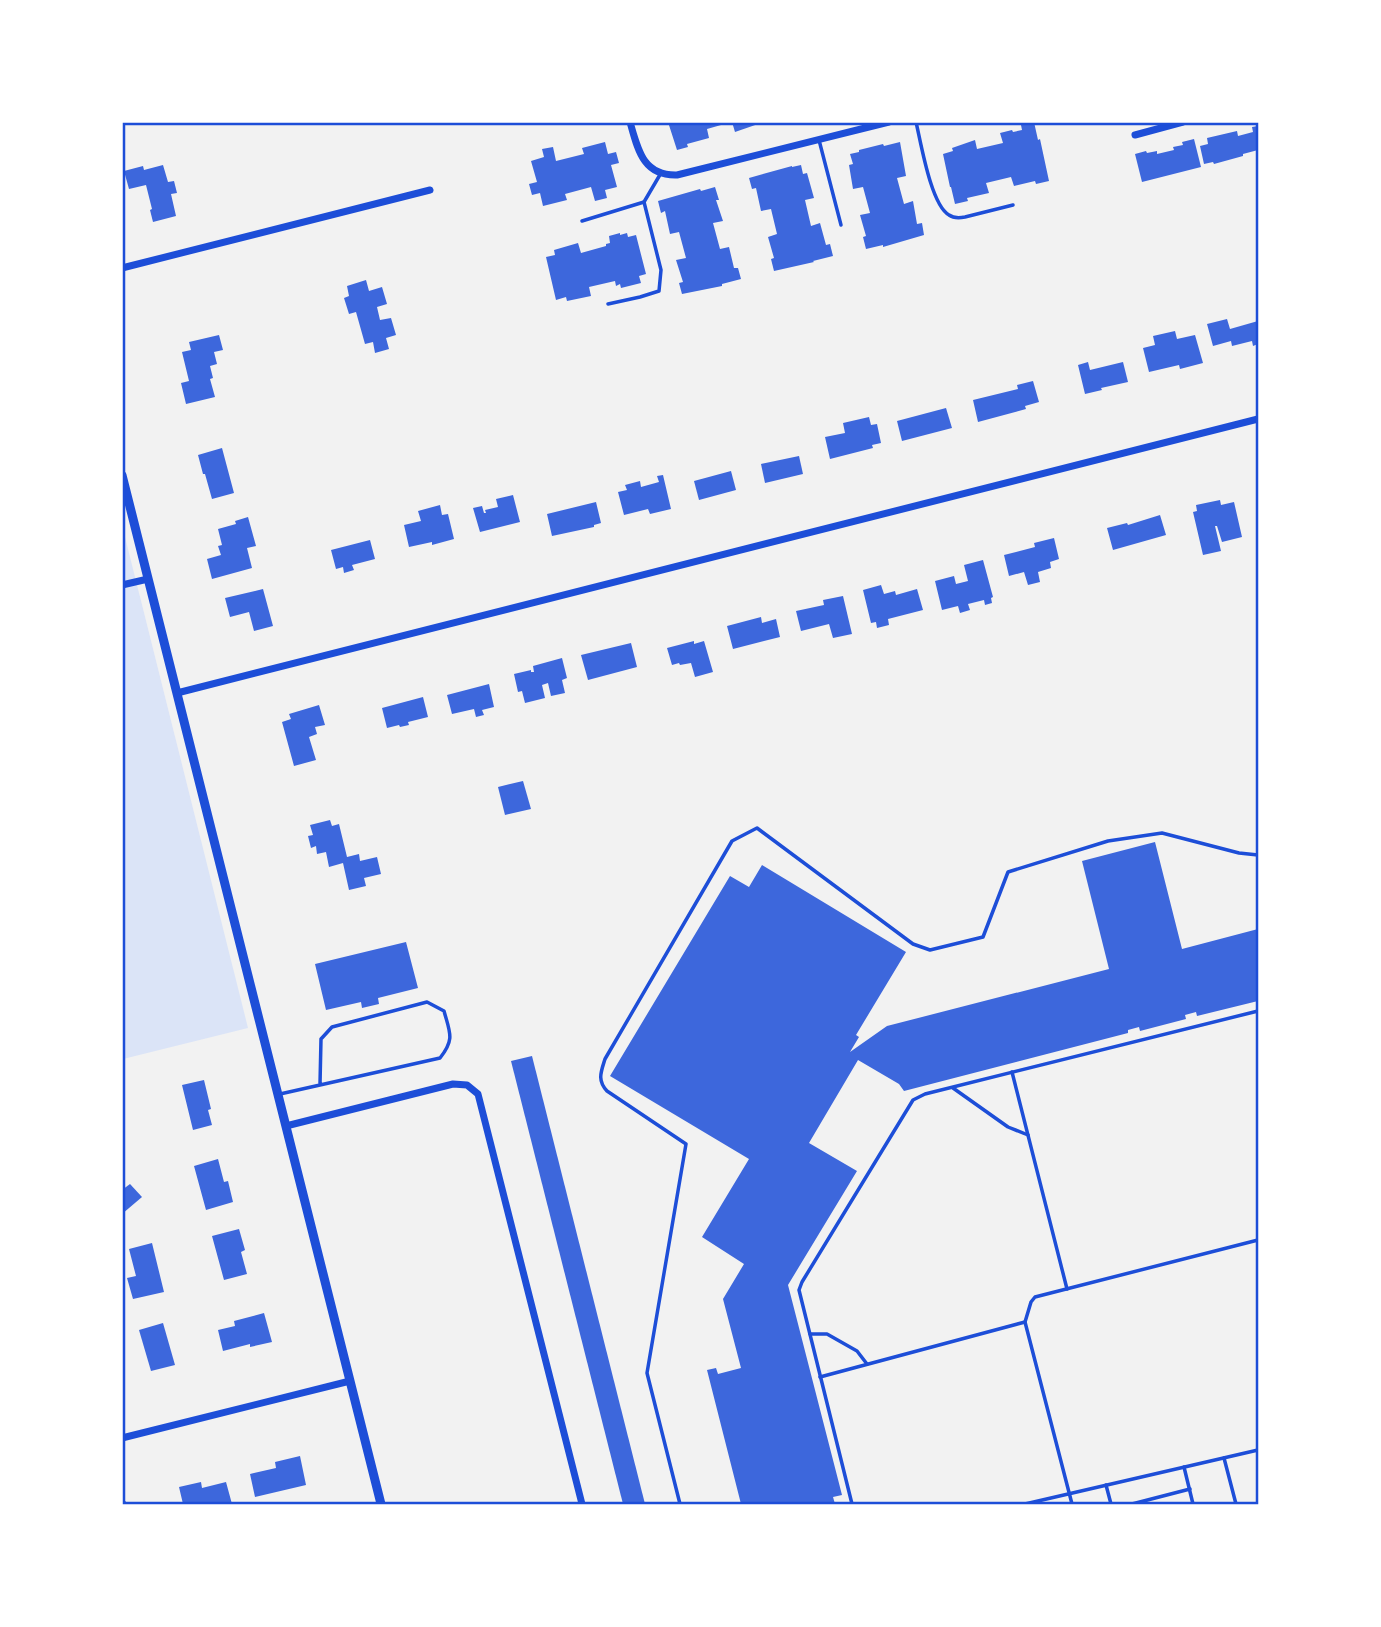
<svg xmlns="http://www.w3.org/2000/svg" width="1381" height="1627" viewBox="0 0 1381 1627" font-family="Poppins,sans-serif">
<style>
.green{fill:#dbe4f7}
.building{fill:#3d67dc}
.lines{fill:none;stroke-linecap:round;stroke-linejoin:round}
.service{stroke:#1d4ed8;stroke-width:3.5}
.minor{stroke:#1d4ed8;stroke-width:7}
.tertiary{stroke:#1d4ed8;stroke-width:9}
.neatline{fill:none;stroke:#1d4ed8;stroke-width:2.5}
</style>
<rect width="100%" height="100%" fill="#f2f2f2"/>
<polygon class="green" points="122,525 248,1028 123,1059 122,1059"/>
<g class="building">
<polygon points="668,122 727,122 728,123 707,129 709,138 687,144 688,147 677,150"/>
<polygon points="732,122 761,122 761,123 735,132"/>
<polygon points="1030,122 1034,122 1038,140 1040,139 1049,181 1036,184 1035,181 1014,186 1011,177 986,183 989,193 967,198 968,201 955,204 951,187 950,187 943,154 953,151 952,148 975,140 977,149 1003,143 1000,133 1012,130 1013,132 1022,130 1021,125"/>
<polygon points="1258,126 1258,150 1243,154 1243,156 1214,164 1213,162 1204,164 1200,146 1208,144 1207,138 1237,131 1238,136 1253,132 1252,127"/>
<polygon points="1194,139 1201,167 1142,182 1135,154 1146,151 1147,153 1157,151 1157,154 1174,150 1173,147 1183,145 1182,142"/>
<polygon points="605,142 608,154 616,152 619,163 611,165 617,187 605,190 607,198 595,201 591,187 565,194 567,200 543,206 540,193 532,195 529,184 537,182 531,161 544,157 542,149 553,147 556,161 584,154 582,148"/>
<polygon points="900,142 906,176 897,178 904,204 913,201 917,224 922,223 924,235 883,247 883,245 866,249 863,237 866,236 860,215 870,213 863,187 853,189 849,165 853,164 850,154 859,152 859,150 883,144 884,146"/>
<polygon points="163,165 168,182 174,181 177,193 171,194 176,216 153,222 150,210 152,209 146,185 129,189 124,171 143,166 144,170"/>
<polygon points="801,165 803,174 807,173 814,198 805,200 811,226 820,223 826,245 830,244 833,256 813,261 814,262 774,271 771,259 774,258 768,237 777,234 771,209 761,211 756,188 752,189 749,178 792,166 792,167"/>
<polygon points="715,187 719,200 716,200 723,221 713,223 720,249 729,247 734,268 738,268 741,279 722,284 722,286 682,294 679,283 683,282 676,260 686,258 679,232 670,234 665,211 661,213 658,201 700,189 701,191"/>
<polygon points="620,233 620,235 627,233 628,237 636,235 646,274 639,276 641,283 621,288 620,284 616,286 615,281 589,287 591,296 567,301 566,297 556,300 546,257 555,255 554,250 578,243 581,253 606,246 606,244 610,243 609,236"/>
<polygon points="366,280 369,291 382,287 387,304 377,307 380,320 391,318 396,335 386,338 389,349 375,353 373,342 365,344 356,312 349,314 344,298 349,296 347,286"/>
<polygon points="1227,319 1230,329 1258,321 1258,344 1253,346 1252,341 1232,346 1231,341 1213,346 1207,324"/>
<polygon points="1175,331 1177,339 1195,335 1203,363 1180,369 1179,365 1149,372 1143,348 1155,345 1153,336"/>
<polygon points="219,335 223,350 214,352 217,364 210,366 213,378 210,379 215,397 186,404 181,383 189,381 182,352 191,350 189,342"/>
<polygon points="1088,362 1090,370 1123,362 1128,382 1101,388 1102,390 1085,394 1078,365"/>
<polygon points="1033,381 1039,402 1025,406 1026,409 978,422 973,400 1018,389 1017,385"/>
<polygon points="946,408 952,428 902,441 897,421"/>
<polygon points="869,417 871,425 877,424 881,443 872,445 873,448 830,459 825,437 845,433 843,423"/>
<polygon points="222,448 234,493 212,499 205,474 203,474 198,455"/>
<polygon points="799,456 803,474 765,483 761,464"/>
<polygon points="731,471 736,490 699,500 694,481"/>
<polygon points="663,475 671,509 650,514 648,509 624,515 618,492 627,490 625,485 640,481 641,487 659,482 657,476"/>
<polygon points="513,495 520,522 480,532 473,508 482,506 484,513 486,513 485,510 498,507 496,499"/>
<polygon points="1220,500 1221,505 1234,502 1242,537 1222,542 1217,526 1215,526 1221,551 1203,555 1193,512 1197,511 1196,505"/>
<polygon points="596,502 601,523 594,525 594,527 552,536 547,514"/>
<polygon points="440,505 442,515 448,514 454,539 432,545 432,542 409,547 404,525 421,521 418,511"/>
<polygon points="1160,515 1166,535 1113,550 1107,528 1127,523 1128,525"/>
<polygon points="248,517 256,546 247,548 252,568 212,579 207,559 221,555 218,546 222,545 218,529 236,524 235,521"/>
<polygon points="1054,538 1059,559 1050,562 1051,568 1038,572 1040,582 1028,585 1024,572 1009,576 1004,555 1035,547 1034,543"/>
<polygon points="370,540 375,559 352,565 354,570 344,573 343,567 336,569 331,550"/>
<polygon points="983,560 993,597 991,598 992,603 985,605 984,600 968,604 970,610 960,613 958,606 942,610 935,581 954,576 956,584 968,581 964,565"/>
<polygon points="881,585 884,594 895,591 896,595 917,589 923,610 888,619 889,625 877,628 876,622 871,623 863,590"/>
<polygon points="263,589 273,626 254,631 249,612 230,617 225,598"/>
<polygon points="843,596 852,634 833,638 829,624 801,631 796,611 824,605 823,600"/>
<polygon points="761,617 762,623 776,619 780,637 733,649 727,626"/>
<polygon points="694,641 694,644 704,641 713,672 695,677 691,663 680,665 679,663 672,665 667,648"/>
<polygon points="631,643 637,667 588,680 581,655"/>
<polygon points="562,658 567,678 562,680 565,693 551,696 548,683 542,685 545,698 525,703 522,691 518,692 514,674 531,670 531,672 534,672 533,666"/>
<polygon points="489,684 494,707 482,710 484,715 476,717 474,709 452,714 447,695"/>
<polygon points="423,697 428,717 408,722 409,725 400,727 399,725 387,728 382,708"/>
<polygon points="319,705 325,725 315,727 317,734 309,737 316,760 294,766 282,722 291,719 289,714"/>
<polygon points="523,781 531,809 505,815 498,787"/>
<polygon points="330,820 332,826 339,824 347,857 359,854 360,861 377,857 381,874 364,878 366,886 349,890 343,863 329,867 326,852 317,854 316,846 311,848 308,836 313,835 310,825"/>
<polygon points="1155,842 1182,949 1258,929 1258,1001 1197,1016 1196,1012 1185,1015 1186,1019 1140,1031 1139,1027 1128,1030 1128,1033 904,1091 899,1084 858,1060 809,1143 857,1171 788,1285 842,1495 833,1497 835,1504 741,1504 707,1370 716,1368 718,1374 741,1368 723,1299 744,1264 702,1237 749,1159 610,1076 730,876 749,887 762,865 906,952 856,1035 859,1037 850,1052 887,1026 1109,969 1082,861"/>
<polygon points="406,942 418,988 378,998 379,1004 362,1008 361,1002 326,1010 315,964"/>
<polygon points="532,1056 645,1504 623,1504 511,1061"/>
<polygon points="204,1080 211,1109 208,1110 212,1125 193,1130 182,1085"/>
<polygon points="218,1159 224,1182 228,1181 233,1202 206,1210 194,1166"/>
<polygon points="130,1184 142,1197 122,1214 122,1190"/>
<polygon points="239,1229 245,1250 241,1252 247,1274 224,1280 212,1236"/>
<polygon points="152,1243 164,1292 133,1299 127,1278 136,1276 129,1249"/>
<polygon points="264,1313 272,1342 250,1347 250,1344 223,1351 218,1330 235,1326 234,1321"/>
<polygon points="163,1323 175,1365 151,1371 139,1330"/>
<polygon points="300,1456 306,1485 255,1497 250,1474 276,1468 275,1462"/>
<polygon points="201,1482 202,1488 226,1482 232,1504 183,1504 179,1487"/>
</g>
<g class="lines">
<g class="service">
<path d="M916,122C921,143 931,205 949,215C953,218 960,218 965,217L1013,205"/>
<polyline points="819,140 841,225"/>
<polyline points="582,221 644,202 661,173"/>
<polyline points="608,304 640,297 659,291 661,270 644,202"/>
<polyline points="1012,1072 1067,1289"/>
<polyline points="953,1088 1008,1127 1028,1135"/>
<path d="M280,1094L440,1058C455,1039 450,1033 444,1011L427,1002L332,1027L321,1039L320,1084"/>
<polyline points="810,1334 827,1334 857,1351 867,1364"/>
<polyline points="820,1377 1025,1322"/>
<polyline points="1224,1458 1236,1504"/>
<polyline points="1184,1467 1193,1504"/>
<polyline points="1106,1485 1111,1504"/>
<path d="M680,1504L647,1373L686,1144L607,1091C597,1080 601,1072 605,1059L732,841L757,828L913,944L930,950L983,937L1008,872L1108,841L1162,833L1239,853L1258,855"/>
<polyline points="852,1504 799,1290 802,1282 913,1100 925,1094 1258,1011"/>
<polyline points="1025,1504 1258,1450"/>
<polyline points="1072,1504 1025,1322 1031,1302 1035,1297 1258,1240"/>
<polyline points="1132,1504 1190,1489"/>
</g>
<g class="minor">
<path d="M630,122C638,150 643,176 677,175L889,122"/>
<polyline points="1135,135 1183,122"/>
<polyline points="122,268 430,190"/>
<polyline points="122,585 148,579"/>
<polyline points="177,693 1258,419"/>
<polyline points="286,1126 453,1084 467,1085 478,1094 582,1504"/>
<polyline points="122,1438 350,1381"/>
<polyline points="122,1504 123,1504"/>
</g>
<polyline class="tertiary" points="122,475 381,1504"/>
</g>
<rect width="1381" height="1627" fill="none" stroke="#ffffff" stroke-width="248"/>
<rect x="124" y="124" width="1133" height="1379" class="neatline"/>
</svg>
